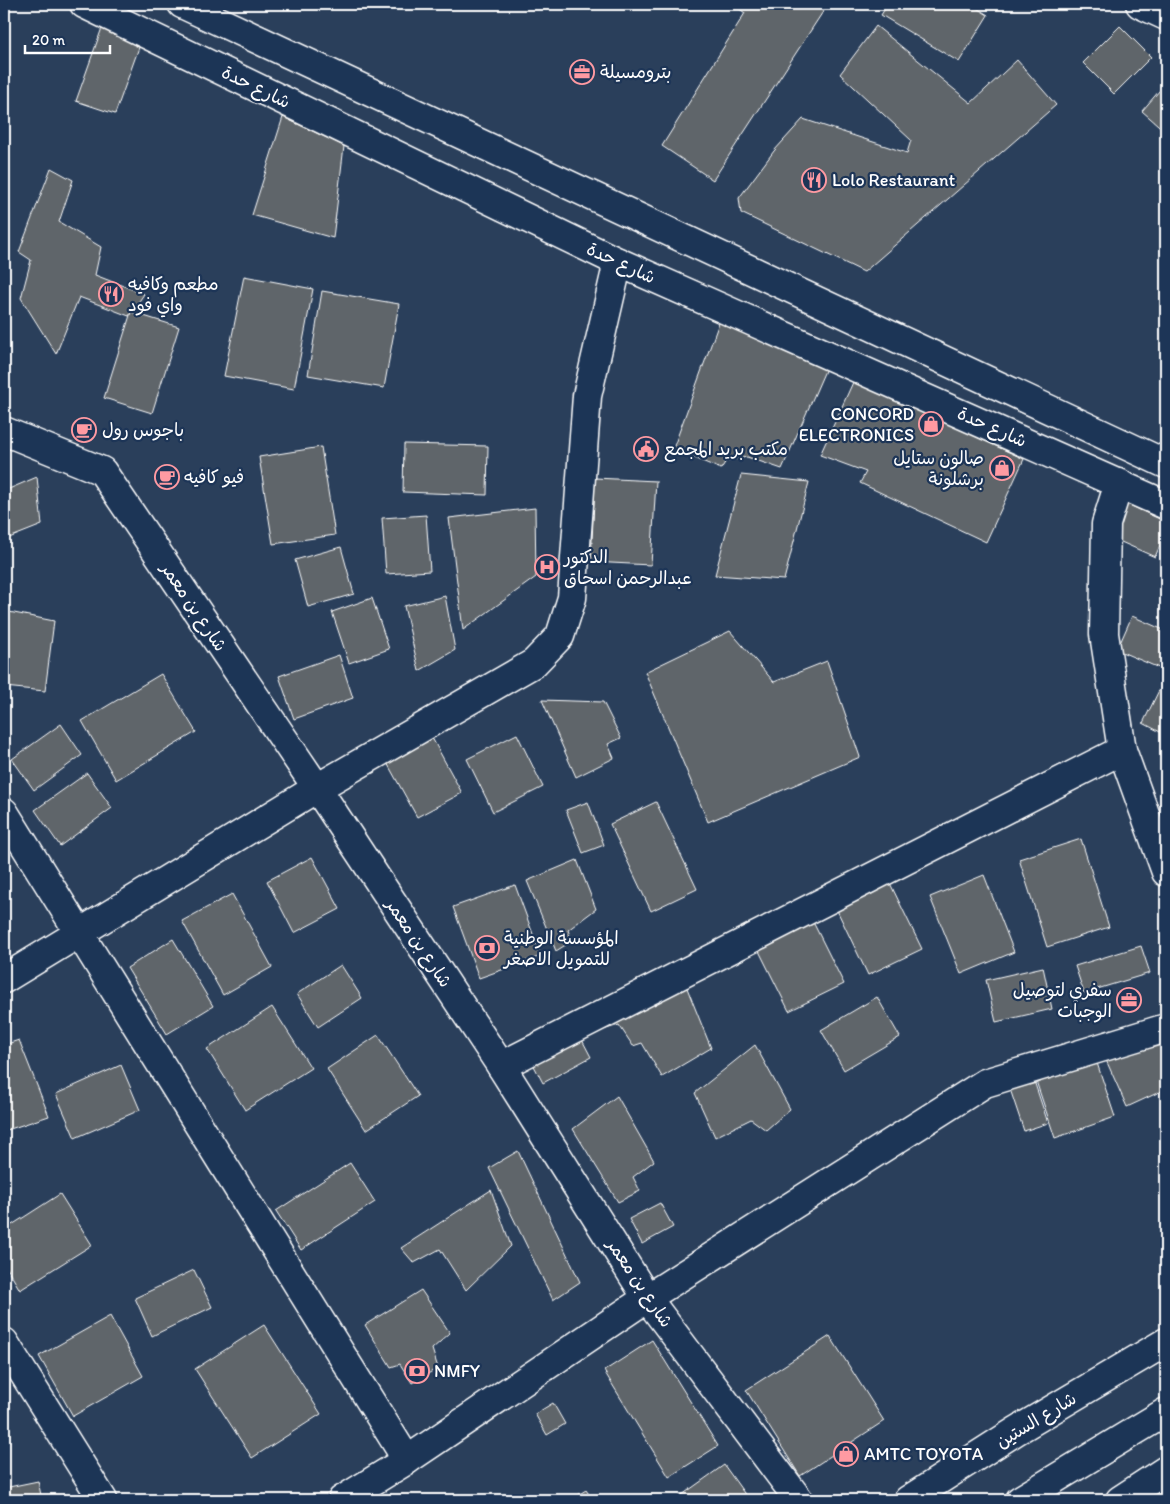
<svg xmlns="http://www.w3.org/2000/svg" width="1170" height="1504" viewBox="0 0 1170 1504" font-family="Itim,'Playpen Sans Arabic',sans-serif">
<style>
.building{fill:#5e656a;stroke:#fff}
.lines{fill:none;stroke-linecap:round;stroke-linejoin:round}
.street-casing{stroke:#fff;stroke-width:31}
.primary-casing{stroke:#fff;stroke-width:31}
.highway-casing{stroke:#fff;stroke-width:31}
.street{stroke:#1d3557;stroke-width:28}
.primary{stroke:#1d3557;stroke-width:28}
.highway{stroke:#1d3557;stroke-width:28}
.labels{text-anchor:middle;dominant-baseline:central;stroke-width:4.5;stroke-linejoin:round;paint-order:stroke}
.poi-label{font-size:18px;fill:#fff;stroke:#1d3557;text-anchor:start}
.street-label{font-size:18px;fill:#fff;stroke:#1d3557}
</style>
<rect width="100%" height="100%" fill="#2a3f5b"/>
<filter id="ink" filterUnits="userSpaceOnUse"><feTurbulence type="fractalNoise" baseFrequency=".02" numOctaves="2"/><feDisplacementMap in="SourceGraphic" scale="10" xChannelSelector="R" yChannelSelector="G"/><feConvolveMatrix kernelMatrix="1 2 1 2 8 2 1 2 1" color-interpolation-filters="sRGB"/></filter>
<g filter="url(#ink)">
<g class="building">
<polygon points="733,4 828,4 713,180 662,146 745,13"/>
<polygon points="888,4 970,4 988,15 959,62 881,15"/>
<polygon points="103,25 142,39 115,114 76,101"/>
<polygon points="876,26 971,103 1017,60 1056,105 864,272 741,213 739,198 774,151 803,119 907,153 911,140 840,74"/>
<polygon points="1120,26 1151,57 1114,94 1083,63"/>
<polygon points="1166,83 1166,132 1142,111"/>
<polygon points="283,117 344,146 333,238 252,215"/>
<polygon points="51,168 73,180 59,222 101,247 95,275 144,294 129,316 79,297 56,354 21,298 31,260 19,252"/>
<polygon points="244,276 313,289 294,389 224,376"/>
<polygon points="322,291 399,304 384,388 308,375"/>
<polygon points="131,312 179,327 152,413 104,398"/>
<polygon points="720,320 827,366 782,469 747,457 726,461 721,469 673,449"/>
<polygon points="854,380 1024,459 986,542 860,483 866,472 820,455"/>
<polygon points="404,444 488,446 487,495 403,492"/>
<polygon points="321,447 335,535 273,544 259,457"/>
<polygon points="741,475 809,482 784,580 715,575"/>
<polygon points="37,477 42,525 4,540 4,491"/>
<polygon points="595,478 656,481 651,565 591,562"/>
<polygon points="1127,504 1166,522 1166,531 1155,557 1112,538"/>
<polygon points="535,508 536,577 463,630 449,518"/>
<polygon points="426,515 430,571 386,574 382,518"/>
<polygon points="341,547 354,594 308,607 295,560"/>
<polygon points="445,596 455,650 419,671 404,606"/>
<polygon points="372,598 389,649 349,663 332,612"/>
<polygon points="4,611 54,621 45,691 4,687"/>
<polygon points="1132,616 1166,631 1166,671 1117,650"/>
<polygon points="730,631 774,682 827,661 860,757 708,822 645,672"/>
<polygon points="339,655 353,698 294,719 279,676"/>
<polygon points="161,674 196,732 116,780 82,721"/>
<polygon points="1166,676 1166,735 1143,723"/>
<polygon points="542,700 603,702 621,738 608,744 614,758 576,777"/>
<polygon points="61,724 82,755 34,790 12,759"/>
<polygon points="517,734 543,787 493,812 467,759"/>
<polygon points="431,736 462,793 417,817 386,761"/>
<polygon points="87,773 112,808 60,846 35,810"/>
<polygon points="588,802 604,845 583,853 566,810"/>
<polygon points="656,802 697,889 651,911 610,824"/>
<polygon points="1081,839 1109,927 1047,947 1019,859"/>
<polygon points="312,857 340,909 294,933 267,881"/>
<polygon points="577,860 596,909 568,930 572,941 556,951 527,881"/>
<polygon points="984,875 1014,952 961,974 930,897"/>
<polygon points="887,877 922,949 868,975 834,904"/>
<polygon points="515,885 541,956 479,978 453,907"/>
<polygon points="232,894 272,967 223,995 182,921"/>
<polygon points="813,922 844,984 789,1011 758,949"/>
<polygon points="173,939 213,1006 167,1034 127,968"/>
<polygon points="1141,946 1150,973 1084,993 1075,966"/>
<polygon points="341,965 362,998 318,1027 297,994"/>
<polygon points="1043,967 1052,1009 996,1022 986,980"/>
<polygon points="683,978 711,1048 662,1077 642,1043 633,1046 619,1025 603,1030"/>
<polygon points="877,997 900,1037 844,1070 821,1030"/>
<polygon points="272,1007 311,1068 245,1110 207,1049"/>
<polygon points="569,1015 591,1057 543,1083 521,1041"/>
<polygon points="378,1035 418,1096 366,1130 327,1069"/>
<polygon points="1163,1035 1166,1043 1166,1089 1127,1107 1106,1060"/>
<polygon points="19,1040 49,1116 4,1131 4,1045"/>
<polygon points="755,1045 790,1109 766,1130 751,1119 715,1137 695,1093"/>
<polygon points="1095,1057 1115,1117 1055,1138 1035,1078"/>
<polygon points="121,1065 140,1110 75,1138 56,1094"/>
<polygon points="1032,1075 1048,1123 1024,1131 1008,1083"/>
<polygon points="617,1096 654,1161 633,1177 640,1191 618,1202 573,1129"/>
<polygon points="518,1151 580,1282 553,1300 489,1168"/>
<polygon points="350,1163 375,1202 301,1250 276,1211"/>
<polygon points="491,1190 511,1246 466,1290 440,1249 414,1263 401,1248"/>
<polygon points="60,1194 92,1245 20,1290 4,1263 4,1230"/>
<polygon points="660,1203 673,1227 642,1244 629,1219"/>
<polygon points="194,1270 212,1307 152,1336 135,1298"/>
<polygon points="421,1290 450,1333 432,1349 438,1368 412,1383 400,1364 391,1367 365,1325"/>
<polygon points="110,1316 143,1376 73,1416 39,1356"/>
<polygon points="264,1325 321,1414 252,1458 195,1369"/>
<polygon points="830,1336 884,1421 800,1476 746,1390"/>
<polygon points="652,1340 718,1446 669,1477 604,1371"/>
<polygon points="553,1403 565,1424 547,1435 535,1414"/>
<polygon points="724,1465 749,1500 675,1500"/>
<polygon points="38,1481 42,1500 4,1500 4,1488"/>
<polygon points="586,1490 593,1500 570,1500"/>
</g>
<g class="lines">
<defs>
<g id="street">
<polyline points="1140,4 1166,16"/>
<polyline points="4,431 102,471 317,788 501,1066 647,1298 799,1500"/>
<polyline points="1119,483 1106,524 1104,634 1122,750 1166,872"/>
<polyline points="4,812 407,1460"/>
<polyline points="4,979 317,788 534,663 560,636 572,598 587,396 618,262"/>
<polyline points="501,1066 1122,750"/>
<polyline points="4,1342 103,1500"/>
<polyline points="342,1500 407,1460 647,1298 985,1083 1166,1028"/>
</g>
<g id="primary">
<polyline points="84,4 618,262 1166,505"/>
<polyline points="182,4 1166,464"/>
<polyline points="908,1500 1016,1431 1166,1342"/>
</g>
<g id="highway">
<polyline points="1020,1500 1166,1412"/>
<polyline points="1120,1500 1166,1470"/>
</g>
</defs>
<use href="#street" class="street-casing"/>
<use href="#primary" class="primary-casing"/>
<use href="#highway" class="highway-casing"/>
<use href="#street" class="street"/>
<use href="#primary" class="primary"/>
<use href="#highway" class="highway"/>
</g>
</g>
<defs>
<symbol id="office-ring" viewBox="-11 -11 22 22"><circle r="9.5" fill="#1d3557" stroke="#ff9aa2" stroke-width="1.5"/><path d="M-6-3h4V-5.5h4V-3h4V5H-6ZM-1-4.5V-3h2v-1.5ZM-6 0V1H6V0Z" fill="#ff9aa2"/></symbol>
<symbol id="restaurant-ring" viewBox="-11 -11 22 22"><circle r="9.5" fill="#1d3557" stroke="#ff9aa2" stroke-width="1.5"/><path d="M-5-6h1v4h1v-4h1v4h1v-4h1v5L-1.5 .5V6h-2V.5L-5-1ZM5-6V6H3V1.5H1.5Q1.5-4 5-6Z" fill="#ff9aa2"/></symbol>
<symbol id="shop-ring" viewBox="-11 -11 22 22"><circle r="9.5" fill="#1d3557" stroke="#ff9aa2" stroke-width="1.5"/><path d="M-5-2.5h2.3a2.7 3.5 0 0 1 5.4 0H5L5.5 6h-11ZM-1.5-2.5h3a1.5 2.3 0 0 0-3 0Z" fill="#ff9aa2"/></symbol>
<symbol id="cafe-ring" viewBox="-11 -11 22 22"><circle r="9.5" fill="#1d3557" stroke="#ff9aa2" stroke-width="1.5"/><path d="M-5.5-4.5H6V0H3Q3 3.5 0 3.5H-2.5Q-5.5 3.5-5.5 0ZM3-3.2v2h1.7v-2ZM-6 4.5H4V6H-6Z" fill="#ff9aa2"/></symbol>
<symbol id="civic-ring" viewBox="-11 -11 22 22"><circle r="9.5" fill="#1d3557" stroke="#ff9aa2" stroke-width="1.5"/><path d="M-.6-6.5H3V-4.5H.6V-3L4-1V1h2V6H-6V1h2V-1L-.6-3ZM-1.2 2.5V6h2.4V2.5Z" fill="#ff9aa2"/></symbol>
<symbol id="hospital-ring" viewBox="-11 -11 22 22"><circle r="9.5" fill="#1d3557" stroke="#ff9aa2" stroke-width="1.5"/><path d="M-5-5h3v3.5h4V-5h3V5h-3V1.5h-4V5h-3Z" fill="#ff9aa2"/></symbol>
<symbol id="bank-ring" viewBox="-11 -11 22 22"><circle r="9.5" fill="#1d3557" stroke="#ff9aa2" stroke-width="1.5"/><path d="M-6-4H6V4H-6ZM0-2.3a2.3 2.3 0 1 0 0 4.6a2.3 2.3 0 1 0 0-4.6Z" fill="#ff9aa2"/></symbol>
</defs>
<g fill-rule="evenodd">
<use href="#office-ring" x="568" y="58" width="28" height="28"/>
<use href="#restaurant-ring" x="800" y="166" width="28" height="28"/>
<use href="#restaurant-ring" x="97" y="280" width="28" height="28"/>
<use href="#shop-ring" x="917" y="410" width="28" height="28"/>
<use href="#cafe-ring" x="70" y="416" width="28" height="28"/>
<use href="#civic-ring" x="632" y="435" width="28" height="28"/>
<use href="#shop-ring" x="988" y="454" width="28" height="28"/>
<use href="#cafe-ring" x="153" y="463" width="28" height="28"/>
<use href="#hospital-ring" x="533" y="553" width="28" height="28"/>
<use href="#bank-ring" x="473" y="934" width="28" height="28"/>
<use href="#office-ring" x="1115" y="986" width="28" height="28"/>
<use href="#bank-ring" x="403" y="1357" width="28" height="28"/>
<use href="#shop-ring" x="832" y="1440" width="28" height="28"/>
</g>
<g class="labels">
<g class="poi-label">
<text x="600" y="72">بترومسيلة</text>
<text x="832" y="180">Lolo Restaurant</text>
<text x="128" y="284">مطعم وكافيه<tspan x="128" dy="21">واي فود</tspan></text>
<text x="914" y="414" text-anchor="end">CONCORD<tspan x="914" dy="21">ELECTRONICS</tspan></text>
<text x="102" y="430">باجوس رول</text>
<text x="664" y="449">مكتب بريد المجمع</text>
<text x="984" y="458" text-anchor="end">صالون ستايل<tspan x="984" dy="21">برشلونة</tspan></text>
<text x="184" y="477">فيو كافيه</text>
<text x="564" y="557">الدكتور<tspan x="564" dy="21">عبدالرحمن اسحاق</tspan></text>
<text x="504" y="938">المؤسسة الوطنية<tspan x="504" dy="21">للتمويل الاصغر</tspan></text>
<text x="1112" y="990" text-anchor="end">سفري لتوصيل<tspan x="1112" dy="21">الوجبات</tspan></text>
<text x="434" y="1371">NMFY</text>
<text x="864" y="1454">AMTC TOYOTA</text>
</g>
<g class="street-label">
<text transform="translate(256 87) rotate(26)">شارع حدة</text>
<text transform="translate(621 263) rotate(25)">شارع حدة</text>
<text transform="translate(992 427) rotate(24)">شارع حدة</text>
<text transform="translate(194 607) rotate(56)">شارع بن معمر</text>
<text transform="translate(419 943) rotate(56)">شارع بن معمر</text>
<text transform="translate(640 1283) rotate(56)">شارع بن معمر</text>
<text transform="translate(1036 1420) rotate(-31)">شارع الستين</text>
</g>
</g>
<rect width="1170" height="1504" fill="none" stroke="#1d3557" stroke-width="20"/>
<rect x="10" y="10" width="1150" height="1484" fill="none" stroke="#fff" stroke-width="2" filter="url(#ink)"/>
<path d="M25 45v8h85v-8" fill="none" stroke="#ffffff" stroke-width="2.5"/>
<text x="32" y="45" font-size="15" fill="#ffffff" stroke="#1d3557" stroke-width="4" paint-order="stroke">20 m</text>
</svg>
